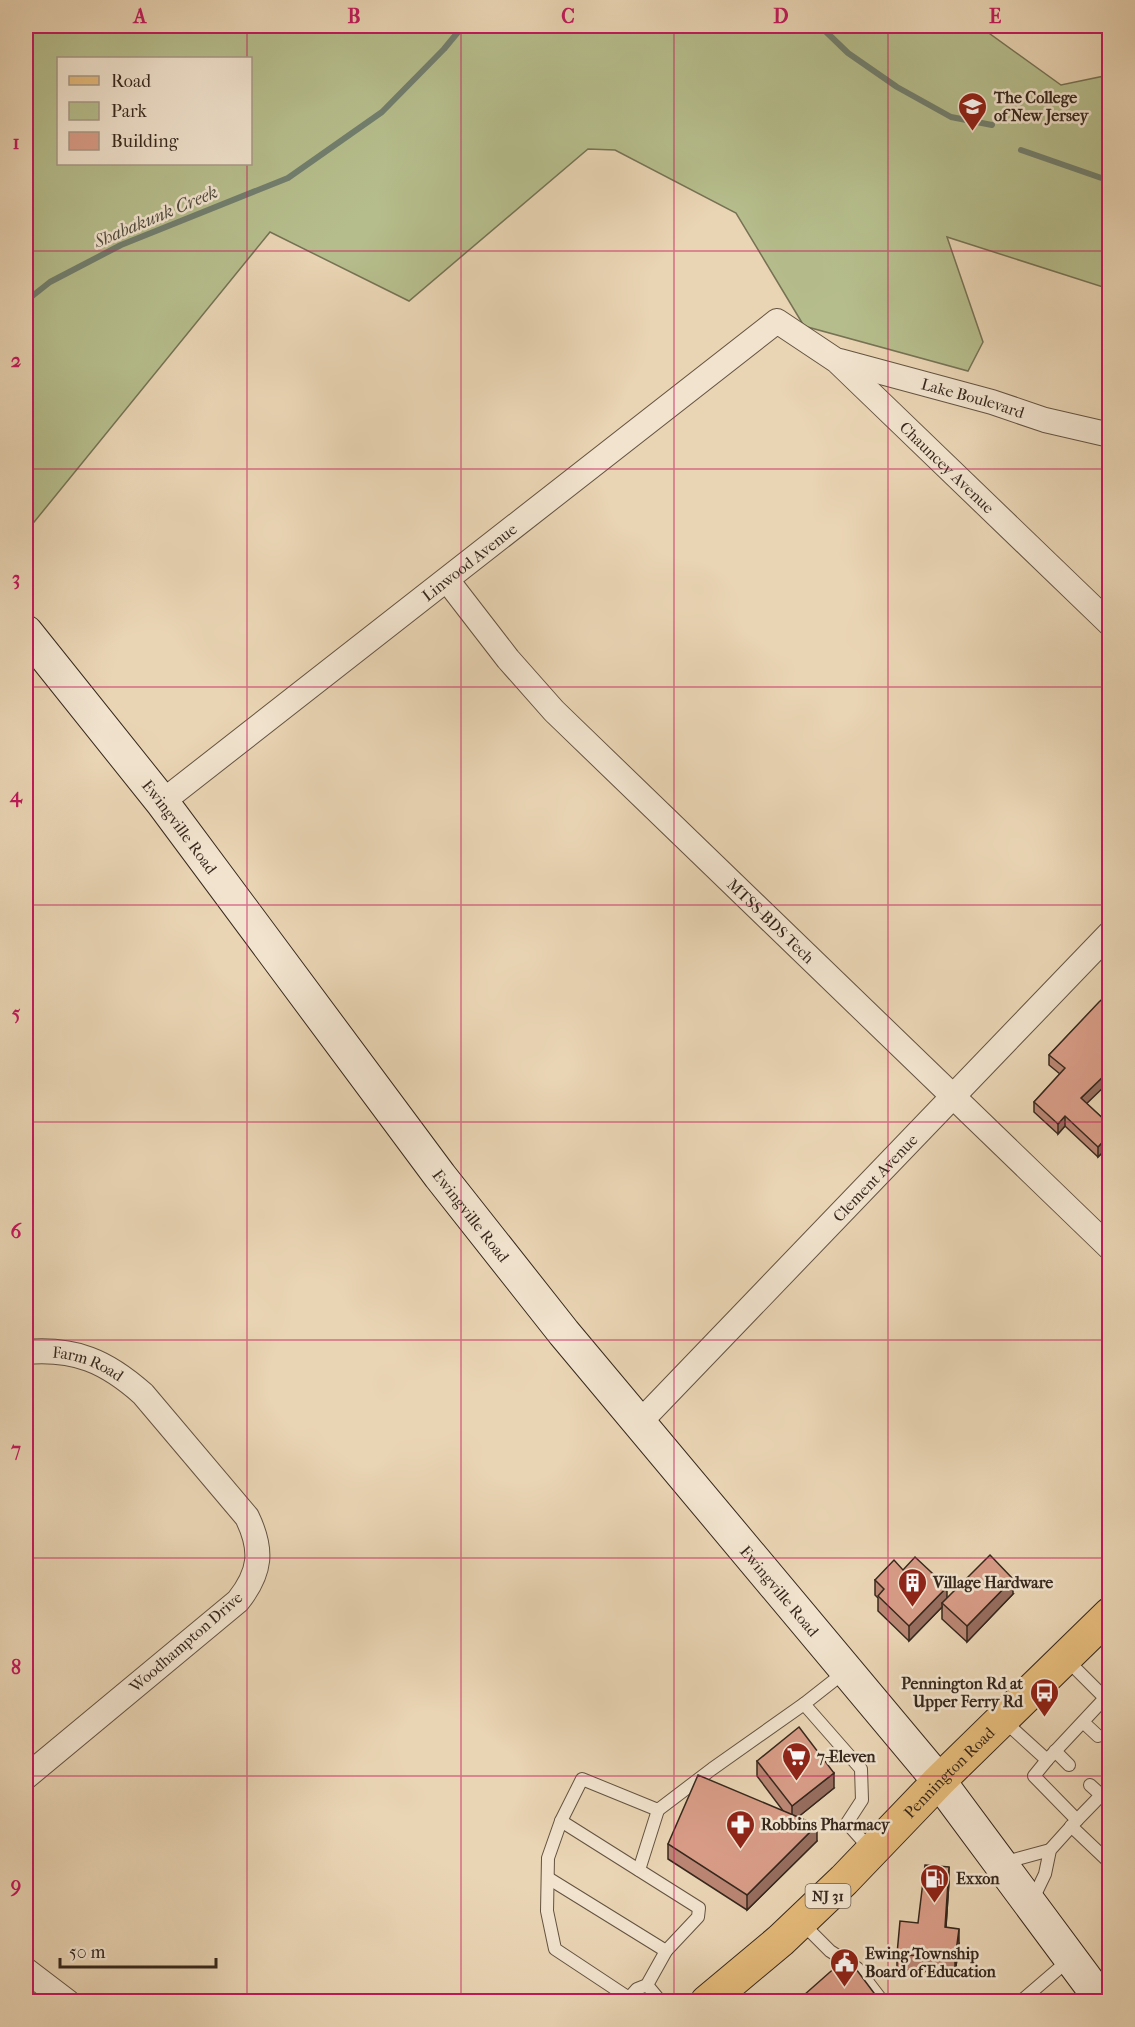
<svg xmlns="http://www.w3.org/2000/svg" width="1135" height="2027" viewBox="0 0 1135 2027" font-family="'IM FELL French Canon',serif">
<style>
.green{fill:#b6bd8c;stroke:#767254;stroke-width:1.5;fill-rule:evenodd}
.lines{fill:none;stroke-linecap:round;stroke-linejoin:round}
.stream{stroke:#727f6f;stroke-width:6}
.service-casing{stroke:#645342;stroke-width:14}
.minor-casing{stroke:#645342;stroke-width:26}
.secondary-casing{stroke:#37281d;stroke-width:35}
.primary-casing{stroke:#37281d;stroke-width:35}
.service{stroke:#f1e3ce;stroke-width:12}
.minor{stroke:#f1e3ce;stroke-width:24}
.secondary{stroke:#f1e3ce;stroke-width:33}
.primary{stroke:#e4ba7a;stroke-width:33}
.wall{fill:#ba8673;stroke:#37281d;stroke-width:1.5}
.shaded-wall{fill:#976d5e;stroke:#37281d;stroke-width:1.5}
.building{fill:#d89c86;stroke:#37281d;stroke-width:1.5}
.grid{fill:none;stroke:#c2185b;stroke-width:1.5;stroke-opacity:0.55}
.labels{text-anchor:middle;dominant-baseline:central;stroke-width:5;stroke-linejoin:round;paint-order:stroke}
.shield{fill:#f1e3ce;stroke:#6f6052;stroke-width:1.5}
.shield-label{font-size:15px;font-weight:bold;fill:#37281d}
.poi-label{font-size:16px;font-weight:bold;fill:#37281d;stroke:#f1e3ce;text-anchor:start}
.street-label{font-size:16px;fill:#37281d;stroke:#f1e3ce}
.water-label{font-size:18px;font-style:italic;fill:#504c3f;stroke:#f1e3ce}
.neatline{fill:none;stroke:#c2185b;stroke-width:2}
.grid-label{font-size:20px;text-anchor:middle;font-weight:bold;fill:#c2185b}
</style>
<rect width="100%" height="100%" fill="#e9d4b3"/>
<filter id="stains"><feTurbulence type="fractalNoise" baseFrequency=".00333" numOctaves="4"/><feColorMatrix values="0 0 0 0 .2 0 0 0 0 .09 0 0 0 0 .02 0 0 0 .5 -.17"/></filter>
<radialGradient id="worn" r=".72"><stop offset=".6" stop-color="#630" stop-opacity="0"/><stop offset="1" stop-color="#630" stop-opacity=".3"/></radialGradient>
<path class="green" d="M26,26H979L1061,85L1109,75V204L1102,222L1106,288L947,237L983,342L968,371L804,326L736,213L615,150L588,149L409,301L270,232L26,532ZM58,58H250V164H58Z"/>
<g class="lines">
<g class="stream">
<polyline points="820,26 848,53 897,87 951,117 992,125"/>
<polyline points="1021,150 1110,181"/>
<polyline points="26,301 50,282 121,245 288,178 382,112 444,49 463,26"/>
</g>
<defs>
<g id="service">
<polyline points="1066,1659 1109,1702"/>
<polyline points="846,1671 804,1704 861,1769 862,1800 847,1823 871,1850"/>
<polyline points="1003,1720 1047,1760 1034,1776 1077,1820 1110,1786"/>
<polyline points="1083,1722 1098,1736"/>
<polyline points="1055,1751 1069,1765"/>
<polyline points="1047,1760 1105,1698"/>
<polyline points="1090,1785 1101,1795"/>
<polyline points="561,1821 699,1908 698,1917 666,1951 647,1985 637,1989 629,1998"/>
<polyline points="1071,1826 1110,1863"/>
<polyline points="1002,1863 1050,1850"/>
<polyline points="639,1870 658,1810"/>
<polyline points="548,1878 666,1951"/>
<polyline points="1032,1901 1045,1874 1050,1850 1077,1820"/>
<polyline points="801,1922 830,1951 857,1968 883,2002"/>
<polyline points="647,1985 661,2002"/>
<polyline points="632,2002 629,1998 555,1949 547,1911 548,1858 561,1821 582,1779 658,1810 712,1769 804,1704"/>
<polyline points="1020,2002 1070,1959"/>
</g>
<g id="minor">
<path id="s1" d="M840,361L992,402L1045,420L1110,435"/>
<path id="s2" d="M447,580L508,659L554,711L1110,1248"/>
<path id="s3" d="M162,802L777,321L837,361L1110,624"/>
<path id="s4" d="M26,1352C75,1348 106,1361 143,1394L247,1517C263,1550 261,1572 238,1601L26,1777"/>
<path id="s5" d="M640,1422L1110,933"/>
<polyline points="26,1970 68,2002"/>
</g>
<g id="secondary">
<path id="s6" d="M26,632L162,802L440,1176L564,1333L939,1781L1103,2002"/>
</g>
<g id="primary">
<path id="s7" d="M707,2002L781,1940L844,1880L939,1781L1110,1614"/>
</g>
</defs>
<use href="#service" class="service-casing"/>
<use href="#minor" class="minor-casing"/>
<use href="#secondary" class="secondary-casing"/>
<use href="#primary" class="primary-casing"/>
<use href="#service" class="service"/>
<use href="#minor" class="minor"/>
<use href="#secondary" class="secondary"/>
<use href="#primary" class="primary"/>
</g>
<g class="wall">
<polygon points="1110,992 1110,1081 1086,1103 1110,1125 1110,1145 1098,1157 1065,1126 1058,1134 1034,1112 1034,1102 1060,1074 1049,1065 1049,1055"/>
<polygon points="875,1580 947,1599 1013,1594 967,1642 942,1619 942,1607 909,1641 878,1611 878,1598 875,1595"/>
<polygon points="757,1761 834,1788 798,1817 817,1841 747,1910 668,1859 668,1844 784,1812 757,1776"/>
<polygon points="949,1881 946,1927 959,1943 955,1974 897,1969 897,1954 918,1923"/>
<polygon points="804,1995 880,2001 804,2001"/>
</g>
<g class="shaded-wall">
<polygon points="1110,1070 1110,1081 1081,1109 1081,1098"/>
<polygon points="1065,1116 1065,1126 1058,1134 1058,1124"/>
<polygon points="1110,1134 1110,1145 1098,1157 1098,1147"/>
<polygon points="1013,1579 1013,1594 967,1642 967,1626"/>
<polygon points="947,1587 947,1602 942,1603 942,1607 909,1641 909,1626"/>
<polygon points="834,1773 834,1788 792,1822 792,1806"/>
<polygon points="817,1825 817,1841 747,1910 747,1895"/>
<polygon points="949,1867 949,1881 945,1941 945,1927"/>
<polygon points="959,1929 959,1943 955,1974 955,1959"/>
</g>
<g class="building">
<polygon points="1110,992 1110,1070 1081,1098 1110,1125 1110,1134 1098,1147 1065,1116 1058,1124 1034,1102 1065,1068 1049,1055 1099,1002"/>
<polygon points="990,1555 1013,1579 967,1626 942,1603"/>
<polygon points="915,1557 947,1587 909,1626 878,1596 884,1589 875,1580 894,1560 903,1570"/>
<polygon points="799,1727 834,1773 792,1806 757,1761"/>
<polygon points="698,1775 817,1825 747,1895 668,1844"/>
<polygon points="925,1865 949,1867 945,1927 959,1929 955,1959 897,1954 900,1921 918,1923"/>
<polygon points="847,1957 880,2001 809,2001 804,1995"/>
</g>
<path class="grid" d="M247,26V58M461,26V2002M674,26V2002M888,26V2002M247,164V2002M26,251H1110M26,469H1110M26,687H1110M26,905H1110M26,1122H1110M26,1340H1110M26,1558H1110M26,1776H1110"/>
<defs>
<symbol id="university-pin" viewBox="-11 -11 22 30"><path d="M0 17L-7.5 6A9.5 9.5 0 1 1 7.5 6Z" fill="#8f2418" stroke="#f1e3ce"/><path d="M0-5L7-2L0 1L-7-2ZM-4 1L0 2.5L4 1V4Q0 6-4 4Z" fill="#fff"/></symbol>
<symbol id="building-pin" viewBox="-11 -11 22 30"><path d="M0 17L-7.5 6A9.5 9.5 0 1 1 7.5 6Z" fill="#8f2418" stroke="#f1e3ce"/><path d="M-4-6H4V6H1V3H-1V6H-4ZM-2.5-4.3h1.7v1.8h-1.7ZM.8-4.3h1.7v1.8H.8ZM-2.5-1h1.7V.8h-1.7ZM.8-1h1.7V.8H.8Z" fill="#fff"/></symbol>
<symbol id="bus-pin" viewBox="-11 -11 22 30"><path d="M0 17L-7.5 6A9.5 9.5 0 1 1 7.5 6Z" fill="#8f2418" stroke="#f1e3ce"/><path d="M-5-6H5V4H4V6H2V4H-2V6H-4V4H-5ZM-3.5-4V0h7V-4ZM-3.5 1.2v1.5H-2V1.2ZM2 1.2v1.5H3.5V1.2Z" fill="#fff"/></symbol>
<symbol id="supermarket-pin" viewBox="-11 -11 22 30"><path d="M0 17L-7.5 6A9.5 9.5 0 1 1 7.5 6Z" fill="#8f2418" stroke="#f1e3ce"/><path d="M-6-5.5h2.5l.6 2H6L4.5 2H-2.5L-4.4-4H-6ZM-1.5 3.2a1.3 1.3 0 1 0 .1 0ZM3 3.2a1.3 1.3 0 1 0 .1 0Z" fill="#fff"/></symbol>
<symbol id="pharmacy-pin" viewBox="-11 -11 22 30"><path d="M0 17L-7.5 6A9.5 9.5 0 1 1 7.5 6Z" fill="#8f2418" stroke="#f1e3ce"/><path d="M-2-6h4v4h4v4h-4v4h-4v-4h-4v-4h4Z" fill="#fff"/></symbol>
<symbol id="fuel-pin" viewBox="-11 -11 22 30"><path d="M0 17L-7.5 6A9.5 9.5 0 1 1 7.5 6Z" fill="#8f2418" stroke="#f1e3ce"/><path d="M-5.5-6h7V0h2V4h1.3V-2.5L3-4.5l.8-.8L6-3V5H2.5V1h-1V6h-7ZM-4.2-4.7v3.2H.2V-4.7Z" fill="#fff"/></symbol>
<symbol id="civic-pin" viewBox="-11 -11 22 30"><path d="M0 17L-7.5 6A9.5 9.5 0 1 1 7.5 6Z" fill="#8f2418" stroke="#f1e3ce"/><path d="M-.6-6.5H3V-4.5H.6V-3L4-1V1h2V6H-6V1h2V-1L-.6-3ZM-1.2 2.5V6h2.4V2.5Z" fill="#fff"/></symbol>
</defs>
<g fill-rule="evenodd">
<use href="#university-pin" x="956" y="90" width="33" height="45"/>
<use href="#building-pin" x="896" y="1566" width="33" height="45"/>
<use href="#bus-pin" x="1028" y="1676" width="33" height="45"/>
<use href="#supermarket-pin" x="780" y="1740" width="33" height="45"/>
<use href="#pharmacy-pin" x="724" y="1808" width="33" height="45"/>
<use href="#fuel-pin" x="918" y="1862" width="33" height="45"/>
<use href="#civic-pin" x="828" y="1946" width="33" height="45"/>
</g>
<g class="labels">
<rect class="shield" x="805.5" y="1884" width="45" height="24" rx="4.5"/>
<g class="shield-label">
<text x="828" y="1896">NJ 31</text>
</g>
<g class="poi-label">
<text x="994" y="97">The College<tspan x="994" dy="18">of New Jersey</tspan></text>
<text x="933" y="1582">Village Hardware</text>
<text x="1023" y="1683" text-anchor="end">Pennington Rd at<tspan x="1023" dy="18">Upper Ferry Rd</tspan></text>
<text x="817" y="1756">7-Eleven</text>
<text x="761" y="1824">Robbins Pharmacy</text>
<text x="956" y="1878">Exxon</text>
<text x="865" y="1953">Ewing Township<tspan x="865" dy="18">Board of Education</tspan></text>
</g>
<g class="street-label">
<text stroke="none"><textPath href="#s1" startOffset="138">Lake Boulevard</textPath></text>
<text stroke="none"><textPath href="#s3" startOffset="1006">Chauncey Avenue</textPath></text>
<text stroke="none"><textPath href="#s3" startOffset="390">Linwood Avenue</textPath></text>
<text stroke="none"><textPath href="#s6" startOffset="248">Ewingville Road</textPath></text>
<text stroke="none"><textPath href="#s2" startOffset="471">MTSS-BDS Tech</textPath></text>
<text stroke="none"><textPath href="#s5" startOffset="339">Clement Avenue</textPath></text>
<text stroke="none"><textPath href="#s6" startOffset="734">Ewingville Road</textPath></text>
<text stroke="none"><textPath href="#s4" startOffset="64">Farm Road</textPath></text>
<text stroke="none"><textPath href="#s6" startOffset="1220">Ewingville Road</textPath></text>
<text transform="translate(186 1642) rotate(-41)">Woodhampton Drive</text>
<text stroke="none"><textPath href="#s7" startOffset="334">Pennington Road</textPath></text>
</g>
<g class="water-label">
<text transform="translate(156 217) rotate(-23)">Shabakunk Creek</text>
</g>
</g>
<rect width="1135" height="2027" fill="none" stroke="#e9d4b3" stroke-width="66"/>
<rect x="57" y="57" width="195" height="108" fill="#f1e3ce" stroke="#a79887" stroke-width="1.5"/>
<rect x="69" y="76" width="30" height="9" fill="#e4ba7a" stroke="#a79887" stroke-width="1.5"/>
<text x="111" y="87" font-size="18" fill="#37281d">Road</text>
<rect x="69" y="102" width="30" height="18" fill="#b6bd8c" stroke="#a79887" stroke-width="1.5"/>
<text x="111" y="117" font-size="18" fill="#37281d">Park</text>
<rect x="69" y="132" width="30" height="18" fill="#d89c86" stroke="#a79887" stroke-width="1.5"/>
<text x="111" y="147" font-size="18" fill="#37281d">Building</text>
<path d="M60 1958v9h156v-9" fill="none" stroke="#37281d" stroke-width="3"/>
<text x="69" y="1958" font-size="18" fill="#37281d" stroke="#f1e3ce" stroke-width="4.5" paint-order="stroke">50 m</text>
<rect x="33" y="33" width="1069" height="1961" class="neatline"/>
<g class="grid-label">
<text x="140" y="23">A</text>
<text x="354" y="23">B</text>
<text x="568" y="23">C</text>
<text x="781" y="23">D</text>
<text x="995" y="23">E</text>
<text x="16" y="149">1</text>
<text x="16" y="367">2</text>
<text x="16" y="585">3</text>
<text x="16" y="802">4</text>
<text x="16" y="1020">5</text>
<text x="16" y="1238">6</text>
<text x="16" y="1456">7</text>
<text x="16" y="1674">8</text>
<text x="16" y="1892">9</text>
</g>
<rect width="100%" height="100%" filter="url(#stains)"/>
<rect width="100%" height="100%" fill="url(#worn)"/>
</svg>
